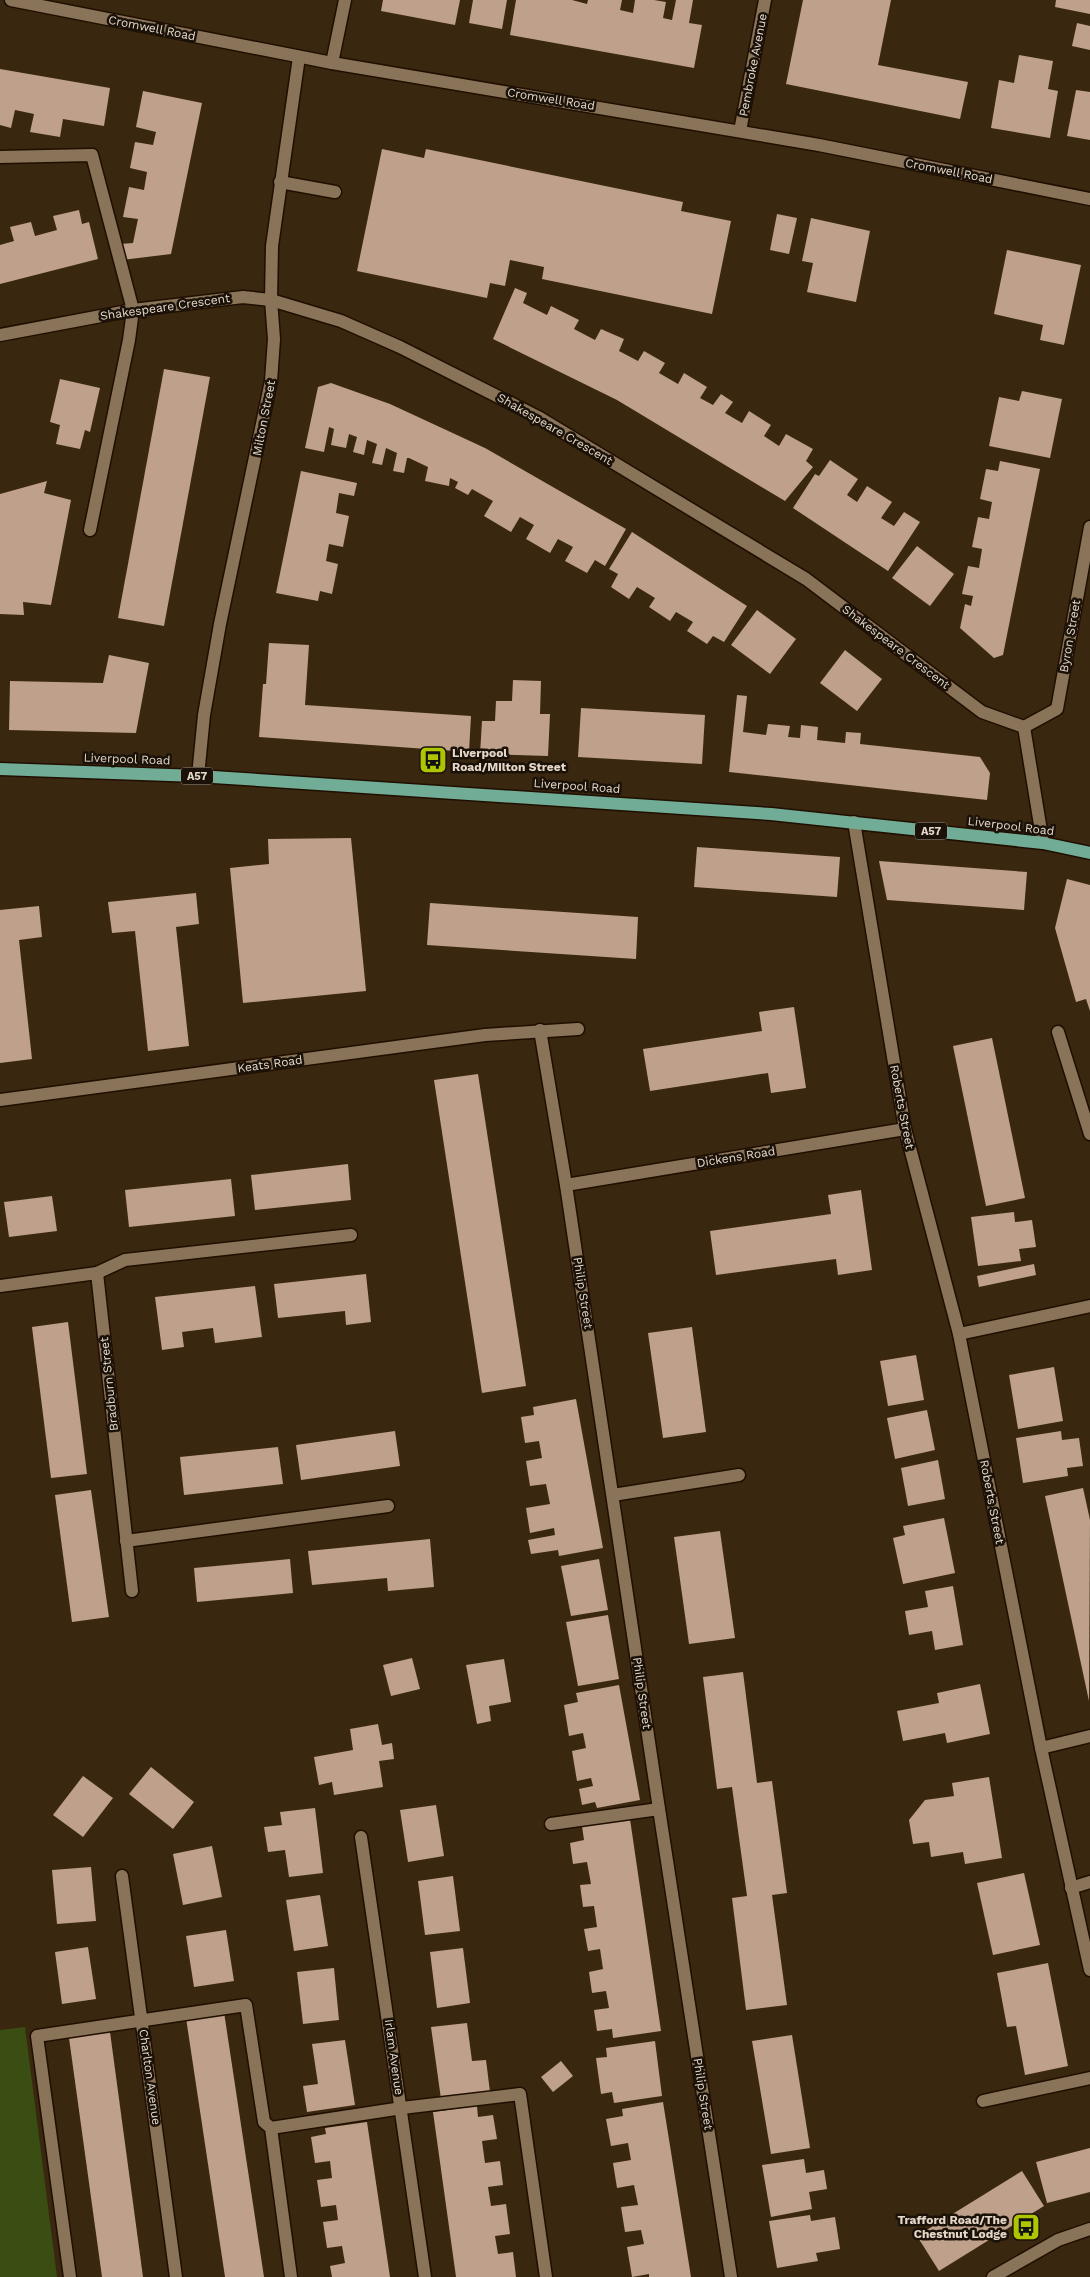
<svg xmlns="http://www.w3.org/2000/svg" width="1090" height="2277" viewBox="0 0 1090 2277" font-family="'Work Sans',sans-serif">
<style>
.green{fill:#3a4d13}
.building{fill:#bea08b}
.lines{fill:none;stroke-linecap:round;stroke-linejoin:round}
.minor-casing{stroke:#200f00;stroke-width:15}
.major-casing{stroke:#200f00;stroke-width:15}
.minor{stroke:#897359;stroke-width:12}
.major{stroke:#71ad96;stroke-width:12}
.labels{text-anchor:middle;dominant-baseline:central;stroke-width:5;stroke-linejoin:round;paint-order:stroke}
.shield{fill:#1a1208;stroke:#a89d90;stroke-width:1}
.shield-label{font-size:11px;font-weight:bold;fill:#e5d8ca}
.street-label{font-size:12px;fill:#e5d8ca;stroke:#1a1208}
.poi-label{font-size:12px;font-weight:bold;fill:#e5d8ca;stroke:#1a1208;text-anchor:start}
</style>
<rect width="100%" height="100%" fill="#3a270f"/>
<polygon class="green" points="25,2027 57,2277 0,2277 0,2030"/>
<g class="building">
<polygon points="383,0 460,0 455,25 381,11"/>
<polygon points="473,0 507,0 502,29 469,23"/>
<polygon points="516,0 572,0 587,4 588,0 622,0 620,10 633,13 635,0 654,0 666,2 663,18 672,20 676,0 693,0 689,23 702,25 694,68 510,35"/>
<polygon points="803,0 891,0 878,65 968,82 960,119 786,84"/>
<polygon points="1056,0 1090,0 1090,14 1055,7"/>
<polygon points="1077,23 1090,26 1090,50 1072,46"/>
<polygon points="1019,55 1053,61 1048,89 1058,91 1050,138 991,128 999,80 1014,83"/>
<polygon points="0,69 110,88 104,126 63,119 60,137 30,132 34,114 15,110 11,128 0,125"/>
<polygon points="1076,90 1090,92 1090,140 1067,136"/>
<polygon points="143,91 202,103 171,254 122,260 120,244 133,243 138,219 123,217 129,187 144,190 147,172 130,168 135,142 153,145 156,132 136,127"/>
<polygon points="382,149 424,158 426,149 683,202 681,211 731,221 712,314 542,279 544,267 510,260 505,286 490,283 487,298 357,271"/>
<polygon points="79,210 82,224 89,222 98,259 0,284 0,245 14,241 10,227 31,222 35,236 57,230 53,216"/>
<polygon points="777,214 797,218 789,254 770,250"/>
<polygon points="811,218 870,231 856,302 807,292 813,263 802,261"/>
<polygon points="1007,250 1081,265 1064,345 1040,340 1043,325 994,314"/>
<polygon points="515,288 527,293 523,303 547,315 551,306 579,320 574,329 595,340 601,329 624,339 619,351 638,361 644,351 665,363 659,373 678,384 684,373 707,387 700,398 713,405 721,394 733,402 725,413 742,423 749,411 771,425 764,436 779,446 786,434 813,449 806,461 813,467 785,501 617,400 493,339"/>
<polygon points="164,369 210,377 164,626 118,618"/>
<polygon points="60,379 100,388 90,432 85,430 80,449 56,444 60,425 50,422"/>
<polygon points="331,383 390,404 485,448 626,529 605,566 595,560 587,573 565,561 573,547 558,539 550,553 526,539 534,525 520,517 511,532 484,516 493,501 472,489 468,495 455,488 458,482 450,478 449,486 425,481 428,467 409,458 407,458 404,473 393,471 397,453 386,448 382,465 372,463 377,444 367,440 364,455 353,452 357,437 349,434 346,448 331,445 334,429 329,427 324,452 305,448 318,387"/>
<polygon points="1022,391 1062,399 1050,458 989,446 999,397 1019,401"/>
<polygon points="830,460 858,479 847,495 857,502 867,486 892,502 881,518 894,526 904,512 920,522 888,571 793,508 815,474 819,476"/>
<polygon points="1000,461 1040,469 1003,655 994,658 960,628 965,604 971,606 973,596 962,594 968,566 979,568 982,549 972,547 978,517 989,519 992,502 980,499 986,469 998,471"/>
<polygon points="301,471 357,483 354,496 339,493 336,513 349,516 343,547 329,544 326,561 338,564 332,594 320,591 318,601 276,593"/>
<polygon points="47,481 44,493 71,500 51,605 23,602 24,615 0,614 0,494"/>
<polygon points="632,532 747,606 724,642 713,636 707,644 687,631 693,622 676,612 670,621 649,607 655,598 637,587 629,599 611,587 618,574 609,569"/>
<polygon points="917,546 954,574 930,606 892,578"/>
<polygon points="757,610 796,639 770,674 731,645"/>
<polygon points="269,643 309,645 305,705 471,716 469,752 259,737 263,684 266,684"/>
<polygon points="845,650 882,679 857,711 820,683"/>
<polygon points="109,655 149,663 136,733 9,730 10,681 103,683"/>
<polygon points="513,680 541,681 540,714 550,714 548,756 480,754 482,721 495,721 496,701 512,701"/>
<polygon points="737,695 747,696 743,732 766,735 768,724 790,726 788,737 800,738 801,725 818,727 817,740 845,743 846,732 861,733 860,744 980,757 990,773 987,800 729,772"/>
<polygon points="581,708 705,715 702,764 578,757"/>
<polygon points="351,838 366,991 243,1003 230,868 269,864 268,839"/>
<polygon points="697,847 840,857 837,897 694,887"/>
<polygon points="879,861 1027,872 1024,910 887,900"/>
<polygon points="1067,879 1090,885 1090,1011 1086,999 1076,1002 1055,928"/>
<polygon points="196,893 199,924 176,927 189,1046 148,1051 135,931 112,933 108,902"/>
<polygon points="430,903 638,917 636,959 427,945"/>
<polygon points="39,906 42,937 19,940 32,1059 0,1063 0,910"/>
<polygon points="794,1007 806,1088 771,1093 768,1073 650,1091 643,1049 762,1031 759,1012"/>
<polygon points="992,1038 1025,1198 986,1206 953,1046"/>
<polygon points="478,1074 526,1386 482,1393 434,1080"/>
<polygon points="348,1164 351,1200 255,1210 251,1175"/>
<polygon points="231,1179 235,1216 129,1227 125,1190"/>
<polygon points="861,1190 872,1270 838,1275 836,1259 716,1275 710,1231 831,1214 828,1195"/>
<polygon points="52,1196 57,1231 9,1237 4,1202"/>
<polygon points="1014,1212 1015,1222 1032,1220 1036,1247 1019,1249 1021,1261 978,1266 971,1217"/>
<polygon points="1034,1264 1036,1275 979,1287 977,1276"/>
<polygon points="366,1274 371,1322 346,1325 345,1311 278,1318 274,1284"/>
<polygon points="255,1286 262,1337 215,1343 213,1328 182,1332 184,1347 162,1350 155,1297"/>
<polygon points="68,1322 87,1474 51,1478 32,1327"/>
<polygon points="692,1327 706,1432 663,1438 648,1333"/>
<polygon points="916,1355 924,1400 888,1406 880,1361"/>
<polygon points="1054,1367 1063,1421 1018,1429 1009,1375"/>
<polygon points="576,1399 603,1548 559,1556 558,1550 531,1554 528,1540 555,1535 554,1528 530,1533 526,1508 550,1504 546,1484 530,1486 526,1461 542,1458 539,1441 525,1443 521,1417 534,1415 533,1407"/>
<polygon points="927,1410 935,1450 895,1459 887,1418"/>
<polygon points="395,1431 400,1466 301,1480 296,1445"/>
<polygon points="1061,1431 1062,1440 1079,1438 1083,1466 1067,1468 1068,1476 1023,1483 1016,1438"/>
<polygon points="278,1447 283,1484 184,1495 180,1457"/>
<polygon points="938,1460 945,1499 908,1506 901,1468"/>
<polygon points="1083,1488 1090,1520 1089,1701 1045,1496"/>
<polygon points="91,1490 109,1617 72,1622 55,1495"/>
<polygon points="944,1518 955,1573 903,1584 893,1538 905,1535 903,1526"/>
<polygon points="720,1531 735,1638 689,1644 674,1537"/>
<polygon points="430,1539 434,1587 388,1591 387,1578 312,1585 308,1551"/>
<polygon points="290,1559 293,1593 197,1602 194,1568"/>
<polygon points="599,1559 608,1610 571,1616 561,1566"/>
<polygon points="953,1586 963,1645 935,1650 932,1631 909,1635 905,1611 928,1607 925,1591"/>
<polygon points="608,1615 619,1679 578,1686 566,1622"/>
<polygon points="412,1658 420,1689 391,1696 383,1665"/>
<polygon points="504,1659 511,1702 489,1706 491,1721 477,1724 466,1665"/>
<polygon points="743,1672 757,1783 772,1781 787,1893 772,1895 787,2005 746,2010 732,1898 747,1896 732,1787 717,1789 703,1677"/>
<polygon points="980,1684 990,1734 947,1743 945,1733 903,1741 897,1711 939,1703 937,1693"/>
<polygon points="619,1685 640,1800 597,1808 595,1802 582,1805 579,1789 593,1786 591,1778 577,1781 572,1751 586,1748 583,1733 569,1736 564,1705 578,1702 576,1693"/>
<polygon points="378,1724 382,1745 392,1743 394,1759 379,1761 383,1787 334,1795 332,1782 319,1785 314,1757 353,1750 350,1729"/>
<polygon points="151,1767 194,1802 173,1829 129,1794"/>
<polygon points="83,1776 113,1798 83,1837 53,1815"/>
<polygon points="989,1777 1002,1858 965,1864 963,1852 931,1857 929,1842 913,1844 909,1820 925,1800 954,1796 952,1783"/>
<polygon points="436,1805 444,1856 408,1862 400,1810"/>
<polygon points="315,1808 323,1873 289,1877 285,1850 268,1852 264,1827 282,1825 280,1812"/>
<polygon points="630,1819 661,2031 613,2038 612,2029 597,2031 594,2010 609,2008 606,1991 592,1993 589,1972 603,1969 600,1949 588,1951 584,1929 597,1927 594,1906 583,1907 580,1885 591,1884 587,1862 573,1864 570,1843 584,1840 582,1826"/>
<polygon points="212,1846 222,1897 183,1905 173,1854"/>
<polygon points="91,1867 96,1921 57,1924 52,1870"/>
<polygon points="1024,1873 1040,1945 993,1955 977,1883"/>
<polygon points="453,1876 460,1931 425,1935 418,1881"/>
<polygon points="320,1895 328,1946 294,1951 286,1900"/>
<polygon points="226,1930 234,1981 194,1987 186,1936"/>
<polygon points="88,1947 96,1999 62,2004 55,1952"/>
<polygon points="463,1948 470,2003 437,2008 430,1952"/>
<polygon points="1048,1963 1068,2066 1025,2075 1016,2026 1007,2027 997,1973"/>
<polygon points="334,1968 339,2020 303,2024 297,1972"/>
<polygon points="224,2012 264,2277 225,2277 186,2018"/>
<polygon points="467,2023 472,2061 486,2060 490,2092 441,2099 431,2027"/>
<polygon points="110,2032 143,2277 102,2277 69,2038"/>
<polygon points="792,2035 810,2148 771,2154 752,2041"/>
<polygon points="345,2040 355,2105 307,2112 303,2086 318,2084 312,2044"/>
<polygon points="655,2041 662,2096 614,2103 612,2092 601,2094 596,2058 607,2057 606,2048"/>
<polygon points="561,2061 573,2076 553,2092 541,2077"/>
<polygon points="663,2102 691,2277 649,2277 649,2274 632,2277 627,2247 644,2244 641,2230 625,2232 621,2207 638,2205 634,2185 617,2188 613,2163 631,2160 628,2143 611,2146 606,2119 623,2116 622,2109"/>
<polygon points="477,2106 478,2117 493,2115 497,2139 482,2141 485,2163 500,2161 503,2185 488,2187 491,2206 506,2204 510,2234 495,2236 498,2254 513,2252 516,2277 456,2277 433,2112"/>
<polygon points="367,2122 390,2277 332,2277 330,2266 345,2263 342,2246 327,2248 323,2222 338,2220 336,2205 321,2207 317,2180 332,2178 330,2161 315,2163 311,2137 326,2134 325,2128"/>
<polygon points="1090,2148 1090,2192 1047,2203 1036,2162"/>
<polygon points="804,2159 806,2173 824,2170 827,2189 809,2192 812,2209 771,2217 762,2165"/>
<polygon points="1022,2171 1044,2206 939,2271 917,2236"/>
<polygon points="810,2215 811,2221 835,2217 840,2249 816,2253 818,2261 777,2268 769,2221"/>
</g>
<g class="lines">
<defs>
<g id="minor">
<polyline points="11,0 332,63 819,145 1090,199"/>
<polyline points="332,63 345,0"/>
<polyline points="740,131 765,0"/>
<polyline points="0,157 92,155 133,310 129,340 90,530"/>
<polyline points="280,182 335,192"/>
<polyline points="0,335 133,310 243,297 271,300 341,321 400,347 538,417 806,579 982,712 1024,727"/>
<polyline points="1024,727 1057,709 1090,527"/>
<polyline points="1024,727 1043,843"/>
<polyline points="198,776 204,715 220,624 271,381 274,339 271,300 272,246 299,57"/>
<polyline points="854,822 905,1129 959,1334 1041,1748 1090,1970"/>
<polyline points="540,1030 566,1185 659,1809 731,2277"/>
<polyline points="1058,1032 1090,1134"/>
<polyline points="0,1100 485,1035 578,1029"/>
<polyline points="566,1185 905,1129"/>
<polyline points="97,1273 125,1260 351,1235"/>
<polyline points="0,1286 97,1273 132,1591"/>
<polyline points="959,1334 1090,1306"/>
<polyline points="613,1495 739,1475"/>
<polyline points="126,1541 388,1506"/>
<polyline points="1041,1748 1090,1736"/>
<polyline points="551,1824 659,1809"/>
<polyline points="361,1837 425,2277"/>
<polyline points="122,1876 176,2277"/>
<polyline points="1071,1888 1090,1882"/>
<polyline points="983,2101 1090,2078"/>
<polyline points="271,2128 402,2108 520,2094 546,2277"/>
<polyline points="70,2277 37,2036 246,2005 264,2122 271,2128 291,2277"/>
<polyline points="993,2277 1058,2240 1090,2229"/>
</g>
<polyline id="major" points="0,769 198,776 771,814 1043,843 1090,853"/>
</defs>
<use href="#minor" class="minor-casing"/>
<use href="#major" class="major-casing"/>
<use href="#minor" class="minor"/>
<use href="#major" class="major"/>
</g>
<defs>
<symbol id="bus-square" viewBox="-11 -11 22 22"><rect x="-9" y="-9" width="18" height="18" rx="4" fill="#b0c501" stroke="#1a1208"/><path d="M-5-6H5V4H4V6H2V4H-2V6H-4V4H-5ZM-3.5-4V0h7V-4ZM-3.5 1.2v1.5H-2V1.2ZM2 1.2v1.5H3.5V1.2Z" fill="#111"/></symbol>
</defs>
<g fill-rule="evenodd">
<use href="#bus-square" x="417" y="744" width="32" height="32"/>
<use href="#bus-square" x="1010" y="2211" width="32" height="32"/>
</g>
<g class="labels">
<g class="shield">
<rect x="181" y="767.5" width="32" height="17" rx="4"/>
<rect x="915" y="822.5" width="32" height="17" rx="4"/>
</g>
<g class="shield-label">
<text x="197" y="776">A57</text>
<text x="931" y="831">A57</text>
</g>
<g class="street-label">
<text transform="translate(152 28) rotate(11)">Cromwell Road</text>
<text transform="translate(753 65) rotate(-79)">Pembroke Avenue</text>
<text transform="translate(551 99) rotate(9)">Cromwell Road</text>
<text transform="translate(949 171) rotate(11)">Cromwell Road</text>
<text transform="translate(165 307) rotate(-8)">Shakespeare Crescent</text>
<text transform="translate(264 418) rotate(-79)">Milton Street</text>
<text transform="translate(555 429) rotate(30)">Shakespeare Crescent</text>
<text transform="translate(1070 636) rotate(-80)">Byron Street</text>
<text transform="translate(896 647) rotate(37)">Shakespeare Crescent</text>
<text transform="translate(127 759) rotate(2)">Liverpool Road</text>
<text transform="translate(577 786) rotate(4)">Liverpool Road</text>
<text transform="translate(1011 826) rotate(7)">Liverpool Road</text>
<text transform="translate(270 1064) rotate(-8)">Keats Road</text>
<text transform="translate(902 1107) rotate(79)">Roberts Street</text>
<text transform="translate(736 1157) rotate(-9)">Dickens Road</text>
<text transform="translate(583 1293) rotate(81)">Philip Street</text>
<text transform="translate(109 1384) rotate(-96)">Bradburn Street</text>
<text transform="translate(992 1502) rotate(79)">Roberts Street</text>
<text transform="translate(642 1693) rotate(82)">Philip Street</text>
<text transform="translate(394 2057) rotate(82)">Irlam Avenue</text>
<text transform="translate(150 2077) rotate(82)">Charlton Avenue</text>
<text transform="translate(703 2094) rotate(81)">Philip Street</text>
</g>
<g class="poi-label">
<text x="452" y="753">Liverpool<tspan x="452" dy="14">Road/Milton Street</tspan></text>
<text x="1007" y="2220" text-anchor="end">Trafford Road/The<tspan x="1007" dy="14">Chestnut Lodge</tspan></text>
</g>
</g>
</svg>
